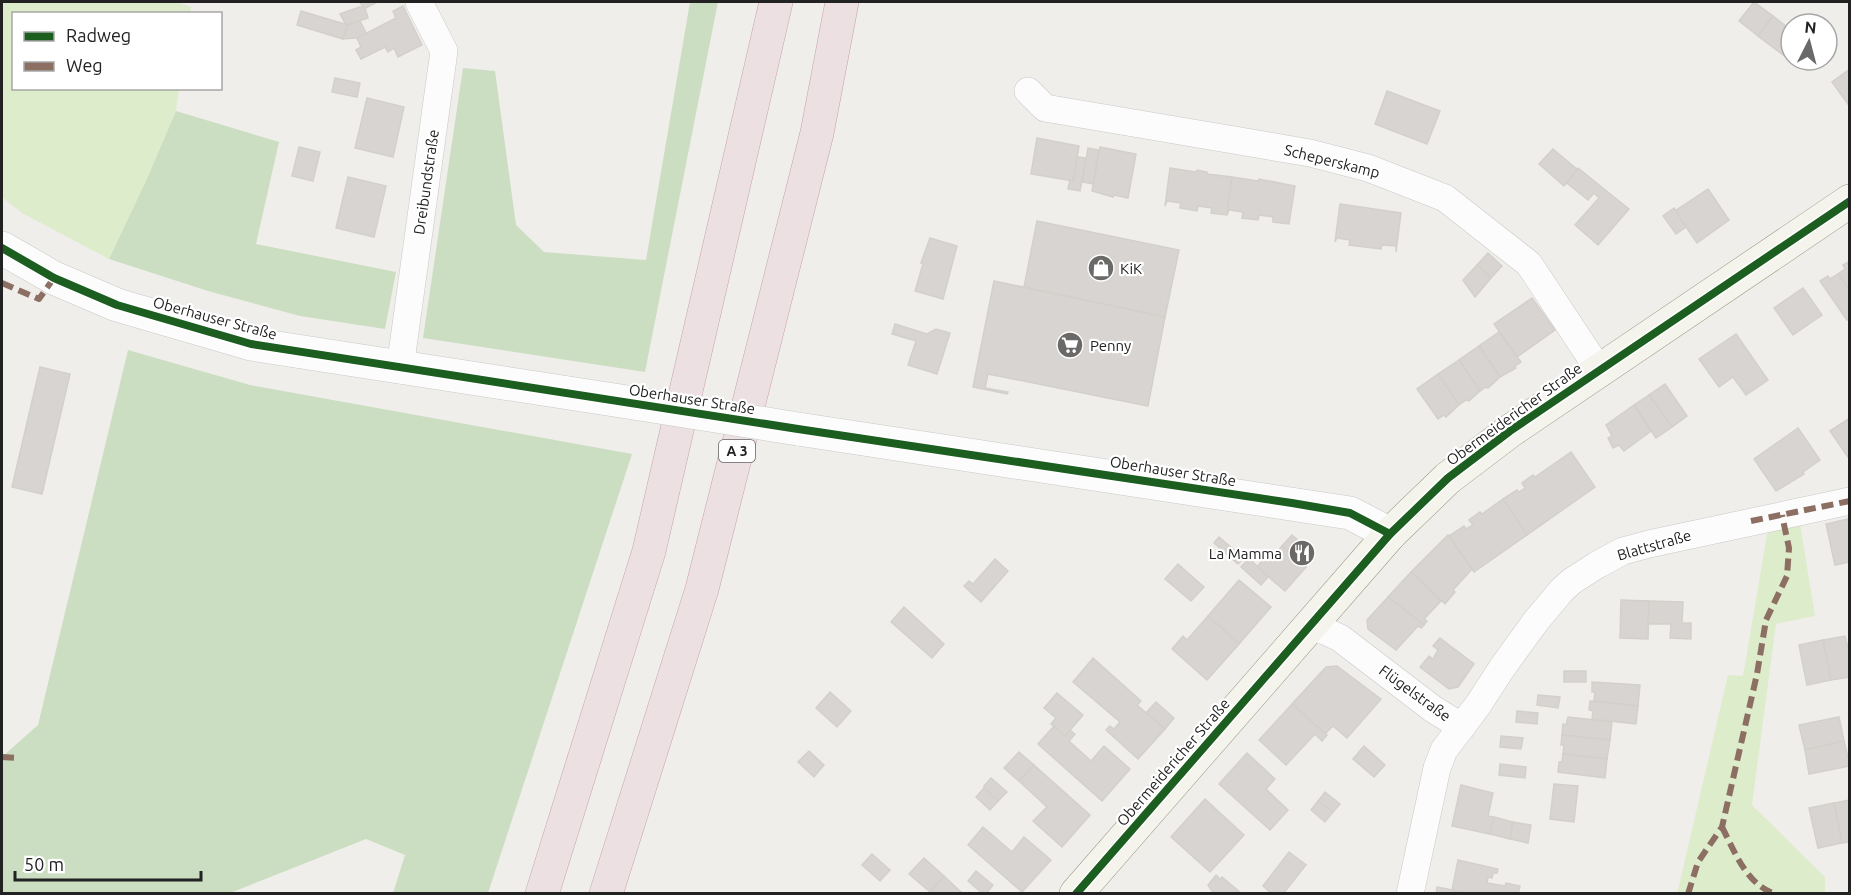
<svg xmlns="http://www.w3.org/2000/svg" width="1851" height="895" viewBox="0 0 1851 895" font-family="Ubuntu,sans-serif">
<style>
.grass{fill:#ddeccb}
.forest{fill:#cbdec1}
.building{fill:#d7d4d2;stroke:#d3d0cc;stroke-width:1.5}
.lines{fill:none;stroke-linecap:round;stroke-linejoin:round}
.minor-casing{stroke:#c9c8c7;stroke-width:28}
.tertiary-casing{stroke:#c9c8c7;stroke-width:34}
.secondary-casing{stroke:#999a82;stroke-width:34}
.motorway-casing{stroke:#c5a2ac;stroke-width:34}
.minor{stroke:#fdfcfc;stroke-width:27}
.tertiary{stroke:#fdfcfc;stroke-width:33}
.secondary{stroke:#f4f4ed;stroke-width:33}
.motorway{stroke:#ece0e2;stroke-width:33}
.tertiary-bridge-casing{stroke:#c9c8c7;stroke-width:34;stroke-linecap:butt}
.tertiary-bridge{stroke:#fdfcfc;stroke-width:33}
.quiet{stroke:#8d6e63;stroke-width:6;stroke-dasharray:12 6;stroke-linecap:butt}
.cycleway-casing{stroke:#fff;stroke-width:11}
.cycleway{stroke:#1b5e20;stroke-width:8}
.labels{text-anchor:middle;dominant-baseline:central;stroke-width:4.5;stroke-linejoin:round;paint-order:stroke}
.shield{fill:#fff;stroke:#646464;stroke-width:1.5}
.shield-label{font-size:14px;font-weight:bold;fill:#222}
.street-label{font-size:15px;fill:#222;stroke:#fff}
.poi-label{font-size:15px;fill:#222;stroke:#fff;text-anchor:start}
</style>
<rect width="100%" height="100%" fill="#f0eeeb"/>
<g class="grass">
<polygon points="2,2 177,2 191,7 190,14 14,14 14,88 179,89 176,111 145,183 109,259 22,213 2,197"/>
<polygon points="1798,511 1815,616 1776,624 1752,805 1825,877 1825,893 1677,894 1728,675 1743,676 1770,517"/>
</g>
<g class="forest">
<polygon points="690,2 718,2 645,372 423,338 463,68 495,71 516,225 544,252 646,260"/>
<polygon points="176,111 279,142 256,244 396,272 385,329 300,316 208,291 109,259 145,183"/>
<polygon points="128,350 250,385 632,454 488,893 393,893 405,855 366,839 230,893 2,893 2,757 38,725"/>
</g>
<g class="building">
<polygon points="360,2 377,2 364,9"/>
<polygon points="1754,2 1773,16 1758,36 1739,21"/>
<polygon points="362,6 365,8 368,18 346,25 340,14"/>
<polygon points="403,6 422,45 398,57 394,48 388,52 385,47 361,59 356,50 361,47 357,38 396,18 393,11"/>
<polygon points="301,11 348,25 343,39 297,25"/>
<polygon points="1773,16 1791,30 1791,60 1797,60 1795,64 1758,36"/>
<polygon points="360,21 366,33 357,38 343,39 348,25"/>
<polygon points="1850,69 1850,107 1832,82"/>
<polygon points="335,78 360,83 357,97 332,92"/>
<polygon points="1387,91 1440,111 1427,144 1375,124"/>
<polygon points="367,98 404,107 393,157 355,148"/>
<polygon points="1037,138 1079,146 1073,181 1031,174"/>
<polygon points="299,147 320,152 313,181 292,176"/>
<polygon points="1100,147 1136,154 1128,198 1114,195 1113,197 1092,191"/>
<polygon points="1088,148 1099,150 1093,184 1082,182"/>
<polygon points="1553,149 1578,170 1564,186 1539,164"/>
<polygon points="1077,157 1086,158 1080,191 1068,189 1070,180 1073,181"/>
<polygon points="1170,168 1196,172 1197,170 1207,172 1207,174 1232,177 1227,215 1211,213 1212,208 1198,206 1197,211 1180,208 1181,203 1167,201 1165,206"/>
<polygon points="1578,168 1629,209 1598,245 1575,225 1599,198 1594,193 1588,200 1567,183"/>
<polygon points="348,177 386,186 374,237 336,228"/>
<polygon points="1232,177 1258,181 1259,179 1295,186 1289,224 1273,222 1273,217 1259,215 1258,220 1242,218 1243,212 1229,210 1227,215"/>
<polygon points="1708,189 1729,220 1697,243 1675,211"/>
<polygon points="1340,204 1401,213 1396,252 1396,246 1382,245 1381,249 1349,245 1350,240 1337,238 1335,242"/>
<polygon points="1674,208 1686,227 1676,234 1663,216"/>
<polygon points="1037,221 1179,250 1165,317 1024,287"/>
<polygon points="930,238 957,246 943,299 915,291 923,264 921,263"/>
<polygon points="1488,253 1502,266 1491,278 1477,265"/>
<polygon points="1850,261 1850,291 1838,274 1845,269 1843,265"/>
<polygon points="1477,265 1491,278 1475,297 1463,280"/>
<polygon points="1838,274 1850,291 1850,319 1847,320 1820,281 1828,276 1830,279"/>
<polygon points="994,281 1165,317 1148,406 988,374 985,388 1008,392 1007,394 973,387"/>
<polygon points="1803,288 1822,315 1793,335 1774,308"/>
<polygon points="1532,298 1555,330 1517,357 1494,324"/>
<polygon points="895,324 927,334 936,329 950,333 937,374 908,365 916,341 892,334"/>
<polygon points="1499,332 1521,362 1515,366 1516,368 1500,377 1479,346"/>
<polygon points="1736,334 1768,380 1746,395 1733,377 1719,387 1699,359"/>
<polygon points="1479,346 1500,377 1488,388 1486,387 1480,391 1459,360"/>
<polygon points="1459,360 1480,391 1469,401 1466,400 1459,405 1438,374"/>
<polygon points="40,367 70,374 42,494 12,487"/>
<polygon points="1438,374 1459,405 1446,417 1444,415 1438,419 1417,389"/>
<polygon points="1665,384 1687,416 1672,427 1649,395"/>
<polygon points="1649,395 1672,427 1656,438 1634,405"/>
<polygon points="1634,405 1651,431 1624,451 1619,445 1613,448 1608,438 1612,436 1606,425"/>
<polygon points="1850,418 1850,460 1830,431"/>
<polygon points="1798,428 1820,460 1803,472 1804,474 1776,491 1754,459"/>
<polygon points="1571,452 1595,487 1527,535 1503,499 1517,490 1519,492 1525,488 1522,483 1533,475 1535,477"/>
<polygon points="1503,499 1527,535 1474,572 1449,536 1464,526 1466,529 1473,525 1469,520 1480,512 1482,514"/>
<polygon points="1848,519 1850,528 1850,562 1835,565 1826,524"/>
<polygon points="1292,535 1311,552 1301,563 1282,546"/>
<polygon points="1448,535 1472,569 1453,590 1455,592 1445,604 1411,572"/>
<polygon points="1219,537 1244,558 1238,564 1214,543"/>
<polygon points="1282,546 1306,567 1285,591 1257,567 1266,556 1271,559"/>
<polygon points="1249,558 1268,577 1261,585 1241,567"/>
<polygon points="995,559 1008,571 981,602 964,586 969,581 973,584"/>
<polygon points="1178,564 1204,587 1191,601 1165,579"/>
<polygon points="1411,572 1441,601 1424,619 1427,621 1424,625 1388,597"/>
<polygon points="1239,580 1271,607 1239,644 1208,616"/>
<polygon points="1388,597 1424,625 1421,628 1418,626 1396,650 1368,629 1367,620"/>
<polygon points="1621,600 1649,601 1648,639 1620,638"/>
<polygon points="1649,601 1683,602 1682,623 1691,623 1691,639 1670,638 1671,624 1648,624"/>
<polygon points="904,607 944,644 932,658 891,622"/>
<polygon points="1208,616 1239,644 1207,680 1172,649 1183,636 1187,640"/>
<polygon points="1845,636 1850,656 1850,677 1831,680 1823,640"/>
<polygon points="1440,638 1474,664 1458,687 1449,689 1420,667 1429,656 1433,659 1438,650 1433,646"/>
<polygon points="1823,640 1831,680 1807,685 1799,645"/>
<polygon points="1093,658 1141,701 1137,705 1165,729 1138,759 1106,730 1110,726 1114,729 1120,722 1073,682"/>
<polygon points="1337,666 1381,699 1347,738 1333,726 1325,734 1292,704 1326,667"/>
<rect x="1564" y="671" width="22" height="11"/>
<polygon points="1592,682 1640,685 1638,706 1594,701 1595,692 1592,692"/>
<polygon points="830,692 851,711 837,727 816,708"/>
<polygon points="1057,693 1083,715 1065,736 1051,724 1056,718 1044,708"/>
<polygon points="1538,695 1560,697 1558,708 1537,705"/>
<polygon points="1590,701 1638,706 1636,724 1592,719 1593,711 1589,710"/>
<polygon points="1156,702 1174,718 1165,729 1146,713"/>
<polygon points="1292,704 1327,735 1322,741 1315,734 1286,765 1259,740"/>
<polygon points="1517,711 1538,713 1537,724 1516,722"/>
<polygon points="1568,717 1612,722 1610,740 1562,735 1563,724 1566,725"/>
<polygon points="1839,717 1844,741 1805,750 1799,725"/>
<polygon points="1054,726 1065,736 1070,730 1075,734 1069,741 1091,761 1104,746 1130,769 1102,801 1038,744"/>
<polygon points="1562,735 1610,740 1607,759 1563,754 1564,745 1561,745"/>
<polygon points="1501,736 1523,738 1521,749 1500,747"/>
<polygon points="1844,741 1850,766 1809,774 1805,750"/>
<polygon points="1364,746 1385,765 1374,777 1353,759"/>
<polygon points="809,751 824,765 814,777 798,762"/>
<polygon points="1019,752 1034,765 1019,781 1004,768"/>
<polygon points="1247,753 1275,779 1266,789 1288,810 1270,830 1219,784"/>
<polygon points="1563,754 1607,759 1605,778 1558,772 1559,762 1562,762"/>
<polygon points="1500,764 1526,767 1525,778 1499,775"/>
<polygon points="1034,765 1090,815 1062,847 1033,821 1047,807 1019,781"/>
<polygon points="991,778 1007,792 998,801 984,788 984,786"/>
<polygon points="1554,784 1578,786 1574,822 1550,819"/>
<polygon points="1461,785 1493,793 1488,816 1494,817 1490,834 1452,826"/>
<polygon points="984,788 998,801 990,810 976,797"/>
<polygon points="1325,792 1340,804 1333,812 1318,801"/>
<polygon points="1205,799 1244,835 1210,872 1171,837"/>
<polygon points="1850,800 1850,842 1842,843 1834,803"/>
<polygon points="1318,801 1333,812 1325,822 1311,810"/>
<polygon points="1834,803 1842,843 1818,848 1809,808"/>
<polygon points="1494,817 1513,822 1510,839 1490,834"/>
<polygon points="1513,822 1531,825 1528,843 1510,839"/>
<polygon points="983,827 1012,852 1024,837 1051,860 1022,892 968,845"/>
<polygon points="1289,852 1306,865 1283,894 1272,894 1263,886"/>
<polygon points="872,854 890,870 880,881 862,865"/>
<polygon points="924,858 944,876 930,892 909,874"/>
<polygon points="1458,860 1498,869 1497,873 1493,873 1492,878 1488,877 1487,883 1505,886 1506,883 1520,886 1518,894 1471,894 1452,890"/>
<polygon points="976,871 993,885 986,894 983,894 968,881"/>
<polygon points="1216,875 1220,879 1222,877 1242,894 1214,894 1208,885"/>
<polygon points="944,876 963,894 930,892"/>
<polygon points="1437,887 1452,890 1471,894 1436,894"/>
</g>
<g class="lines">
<defs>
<g id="minor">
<polyline points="1028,91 1045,108 1310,153 1368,168 1445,198 1529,264 1599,370"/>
<polyline points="400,368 444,51 419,2"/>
<polyline points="1309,626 1325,631 1340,638 1433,709 1462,727"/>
<polyline points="1410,894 1437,768 1444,750 1478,705 1502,668 1536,621 1562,590 1572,581 1597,565 1623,551 1649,544 1850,501"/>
</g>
<g id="tertiary">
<polyline points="2,248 54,278 117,305 251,344 640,404"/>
<polyline points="798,429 1350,513 1390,534"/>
</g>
<polyline id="secondary" points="1076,894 1390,534 1448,478 1510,431 1850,201"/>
<g id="motorway">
<polyline points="542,894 649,551 776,2"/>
<polyline points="606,894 702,589 817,133 842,2"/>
</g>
</defs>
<use href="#minor" class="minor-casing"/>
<use href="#tertiary" class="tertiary-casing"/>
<use href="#secondary" class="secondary-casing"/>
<use href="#motorway" class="motorway-casing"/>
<use href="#minor" class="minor"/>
<use href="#tertiary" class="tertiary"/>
<use href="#secondary" class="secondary"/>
<use href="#motorway" class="motorway"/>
<defs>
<polyline id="tertiary-bridge" points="640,404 798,429"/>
</defs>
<use href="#tertiary-bridge" class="tertiary-bridge-casing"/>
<use href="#tertiary-bridge" class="tertiary-bridge"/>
<g class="quiet">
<polyline points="2,283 39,299 54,278"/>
<polyline points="1751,521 1850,501"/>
<polyline points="2,757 18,758"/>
<path d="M1722,827C1735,852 1746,884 1775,894"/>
<polyline points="1688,894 1698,862 1722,827 1757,674 1766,620 1787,576 1789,548 1782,515"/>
</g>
<defs>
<g id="cycleway">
<polyline points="2,248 54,278 117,305 251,344 798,429 1292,503 1350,513 1390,534"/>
<polyline points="1076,894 1390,534 1448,478 1510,431 1850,201"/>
</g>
</defs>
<use href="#cycleway" class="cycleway-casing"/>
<use href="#cycleway" class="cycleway"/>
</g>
<defs>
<symbol id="shop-disc" viewBox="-11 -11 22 22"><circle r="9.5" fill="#6a6968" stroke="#fff"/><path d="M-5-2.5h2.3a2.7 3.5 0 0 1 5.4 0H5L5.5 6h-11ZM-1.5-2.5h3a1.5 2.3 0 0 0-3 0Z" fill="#fff"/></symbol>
<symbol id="supermarket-disc" viewBox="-11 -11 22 22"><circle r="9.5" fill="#6a6968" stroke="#fff"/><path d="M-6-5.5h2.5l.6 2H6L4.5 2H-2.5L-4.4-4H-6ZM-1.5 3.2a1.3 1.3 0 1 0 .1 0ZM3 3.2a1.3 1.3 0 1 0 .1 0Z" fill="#fff"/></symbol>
<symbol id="restaurant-disc" viewBox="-11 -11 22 22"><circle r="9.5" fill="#6a6968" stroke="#fff"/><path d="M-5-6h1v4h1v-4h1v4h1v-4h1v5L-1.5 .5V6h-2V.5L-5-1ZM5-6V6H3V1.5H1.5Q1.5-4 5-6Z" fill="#fff"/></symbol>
</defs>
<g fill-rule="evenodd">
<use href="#shop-disc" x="1086" y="253" width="30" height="30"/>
<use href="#supermarket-disc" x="1055" y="330" width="30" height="30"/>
<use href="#restaurant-disc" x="1287" y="538" width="30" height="30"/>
</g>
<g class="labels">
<rect class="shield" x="719" y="440" width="36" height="22" rx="4.5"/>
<g class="shield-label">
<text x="737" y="451">A 3</text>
</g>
<g class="street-label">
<text transform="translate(1332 161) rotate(14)">Scheperskamp</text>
<text transform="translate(426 182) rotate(-82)">Dreibundstraße</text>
<text transform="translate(215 318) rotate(15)">Oberhauser Straße</text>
<text transform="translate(692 399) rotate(9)">Oberhauser Straße</text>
<text transform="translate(1514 414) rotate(-36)">Obermeidericher Straße</text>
<text transform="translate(1173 471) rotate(9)">Oberhauser Straße</text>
<text transform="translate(1654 545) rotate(-16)">Blattstraße</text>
<text transform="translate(1415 693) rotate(36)">Flügelstraße</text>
<text transform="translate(1173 762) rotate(-49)">Obermeidericher Straße</text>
</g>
<g class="poi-label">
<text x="1120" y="268">KiK</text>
<text x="1090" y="345">Penny</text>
<text x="1282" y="553" text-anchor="end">La Mamma</text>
</g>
</g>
<rect width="1851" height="895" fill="none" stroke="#222222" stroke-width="6"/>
<rect x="12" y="12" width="210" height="78" fill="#ffffff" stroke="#a7a7a7" stroke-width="1.5"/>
<rect x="24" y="32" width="30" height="9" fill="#1b5e20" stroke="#a7a7a7" stroke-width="1.5"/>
<text x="66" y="42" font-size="18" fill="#222222">Radweg</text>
<rect x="24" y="62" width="30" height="9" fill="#8d6e63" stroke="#a7a7a7" stroke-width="1.5"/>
<text x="66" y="72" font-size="18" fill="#222222">Weg</text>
<g transform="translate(1809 42) rotate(6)"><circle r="28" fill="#ffffff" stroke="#a7a7a7" stroke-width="1.5"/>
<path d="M0-4.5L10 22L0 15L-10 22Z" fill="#6a6968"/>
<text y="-9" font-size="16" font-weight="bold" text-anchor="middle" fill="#222222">N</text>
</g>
<path d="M15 871v9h186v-9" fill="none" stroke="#222222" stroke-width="3"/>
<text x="24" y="871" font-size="18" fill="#222222" stroke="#ffffff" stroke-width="4.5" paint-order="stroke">50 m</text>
</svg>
